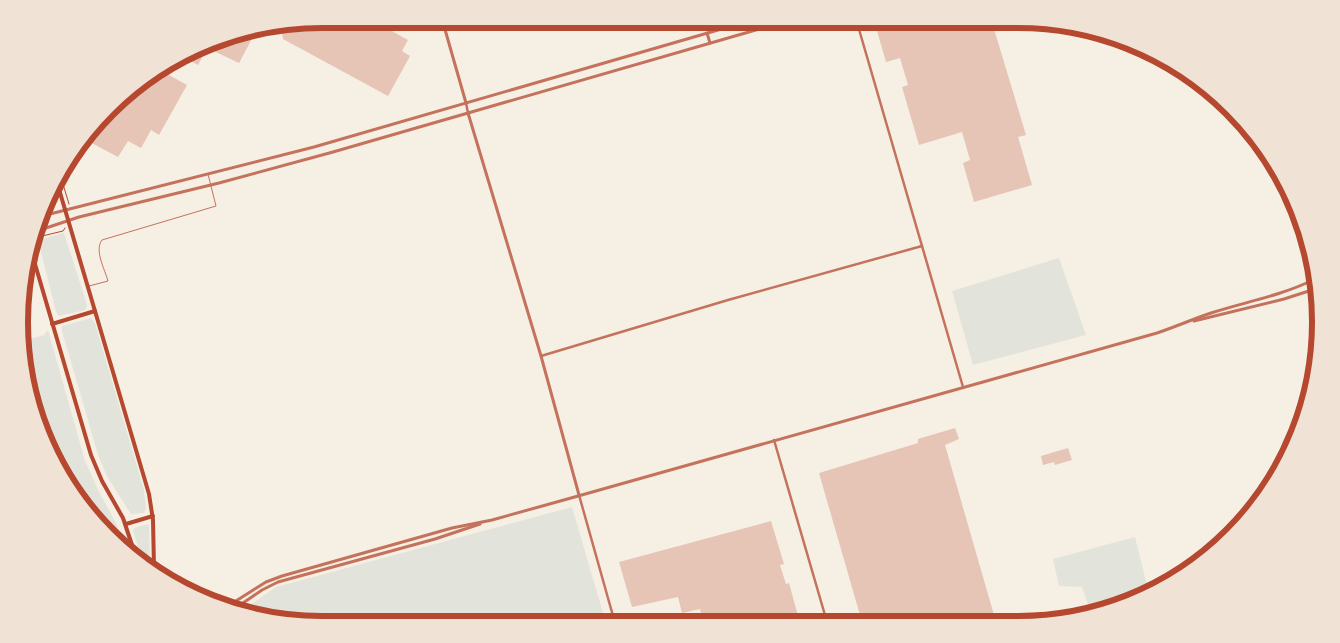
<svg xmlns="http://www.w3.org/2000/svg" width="1340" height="643" viewBox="0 0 1340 643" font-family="'Open Sans',sans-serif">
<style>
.green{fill:#e2e4dc}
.building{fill:#e6c5b7}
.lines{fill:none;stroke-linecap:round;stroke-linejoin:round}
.path{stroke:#b5482f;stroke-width:1}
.service{stroke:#c5725c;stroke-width:1}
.minor{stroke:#c5725c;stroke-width:2.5}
.tertiary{stroke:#c5725c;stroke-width:3}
.secondary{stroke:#b5482f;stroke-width:4}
.rim{fill:none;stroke:#b5482f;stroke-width:6}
</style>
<rect width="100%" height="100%" fill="#f6efe4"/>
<g class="green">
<polygon points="54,184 59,202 46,206"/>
<polygon points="64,233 87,305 85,310 59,316 56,312 38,240"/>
<polygon points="1059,258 1086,335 973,365 952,291"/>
<polygon points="91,318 95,323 144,490 146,508 144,513 131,514 108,478 99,458 62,331 62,326"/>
<polygon points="48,330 85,461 99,492 117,525 123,546 108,536 50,456 21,361 22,341 44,335"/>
<polygon points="572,507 606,623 321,624 244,609 276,587"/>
<polygon points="149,524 149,527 150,564 142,559 133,531 134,528"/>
<polygon points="1135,537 1149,593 1134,601 1091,613 1082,587 1059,586 1053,559"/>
</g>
<g class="building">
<polygon points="322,19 370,19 408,40 402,51 410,56 388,96 283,39 282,32 272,27"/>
<polygon points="891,19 991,19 1026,135 1018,137 1032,185 974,202 963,163 970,160 962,132 919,145 902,87 908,85 900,58 886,62 875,24"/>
<polygon points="257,29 239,63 203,46 224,35"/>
<polygon points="201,47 199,52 204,54 198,65 183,57"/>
<polygon points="161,68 160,70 187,85 159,135 151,130 141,148 128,141 118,157 88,141 92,133 137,81"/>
<polygon points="955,428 959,439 945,445 996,622 862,622 819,473 918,443 918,439"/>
<polygon points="1068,448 1072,460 1055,465 1054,462 1043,465 1041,456"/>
<polygon points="771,521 784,564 780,565 786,584 789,583 800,623 703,623 700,609 682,613 678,597 632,607 619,562"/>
</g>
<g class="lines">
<g class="path">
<polyline points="59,171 69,204"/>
<polyline points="34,238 63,231 65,228"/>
</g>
<path class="service" d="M89,286L108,281C105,270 94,250 102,240L216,206L208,174"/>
<g class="minor">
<polyline points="856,19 963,387"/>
<polyline points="466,103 468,113"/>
<polyline points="541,356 728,300 922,246"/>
<polyline points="774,440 827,622"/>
<polyline points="579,495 615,623"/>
<polyline points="1260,504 1261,499 1265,494"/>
</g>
<g class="tertiary">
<polyline points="442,19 466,103"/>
<polyline points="707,33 710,43"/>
<polyline points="1206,90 1239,118"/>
<polyline points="468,113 541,356 579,495"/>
<polyline points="42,216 314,147 756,19"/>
<polyline points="37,231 79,217 219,183 333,152 794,19"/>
<polyline points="1194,321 1284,299 1315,289"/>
<path d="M228,606L266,582L282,576L452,528L492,520L571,498L1157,333C1175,327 1193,319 1211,313C1245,302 1280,296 1313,280"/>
<polyline points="237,607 262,590 278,582 435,539 480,524"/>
</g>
<g class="secondary">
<polyline points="56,179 149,494 153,520 154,567"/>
<polyline points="30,247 91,455 102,481 123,518 135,554"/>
<polyline points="52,324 95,311"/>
<polyline points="126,524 153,516"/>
</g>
</g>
<path d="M0 0H1340V643H0ZM322 28H1018A294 294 0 0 1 1312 322V322A294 294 0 0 1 1018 616H322A294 294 0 0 1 28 322V322A294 294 0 0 1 322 28Z" fill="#f1e2d6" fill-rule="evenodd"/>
<path class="rim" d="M322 28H1018A294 294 0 0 1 1312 322V322A294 294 0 0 1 1018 616H322A294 294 0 0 1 28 322V322A294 294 0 0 1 322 28Z"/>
</svg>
